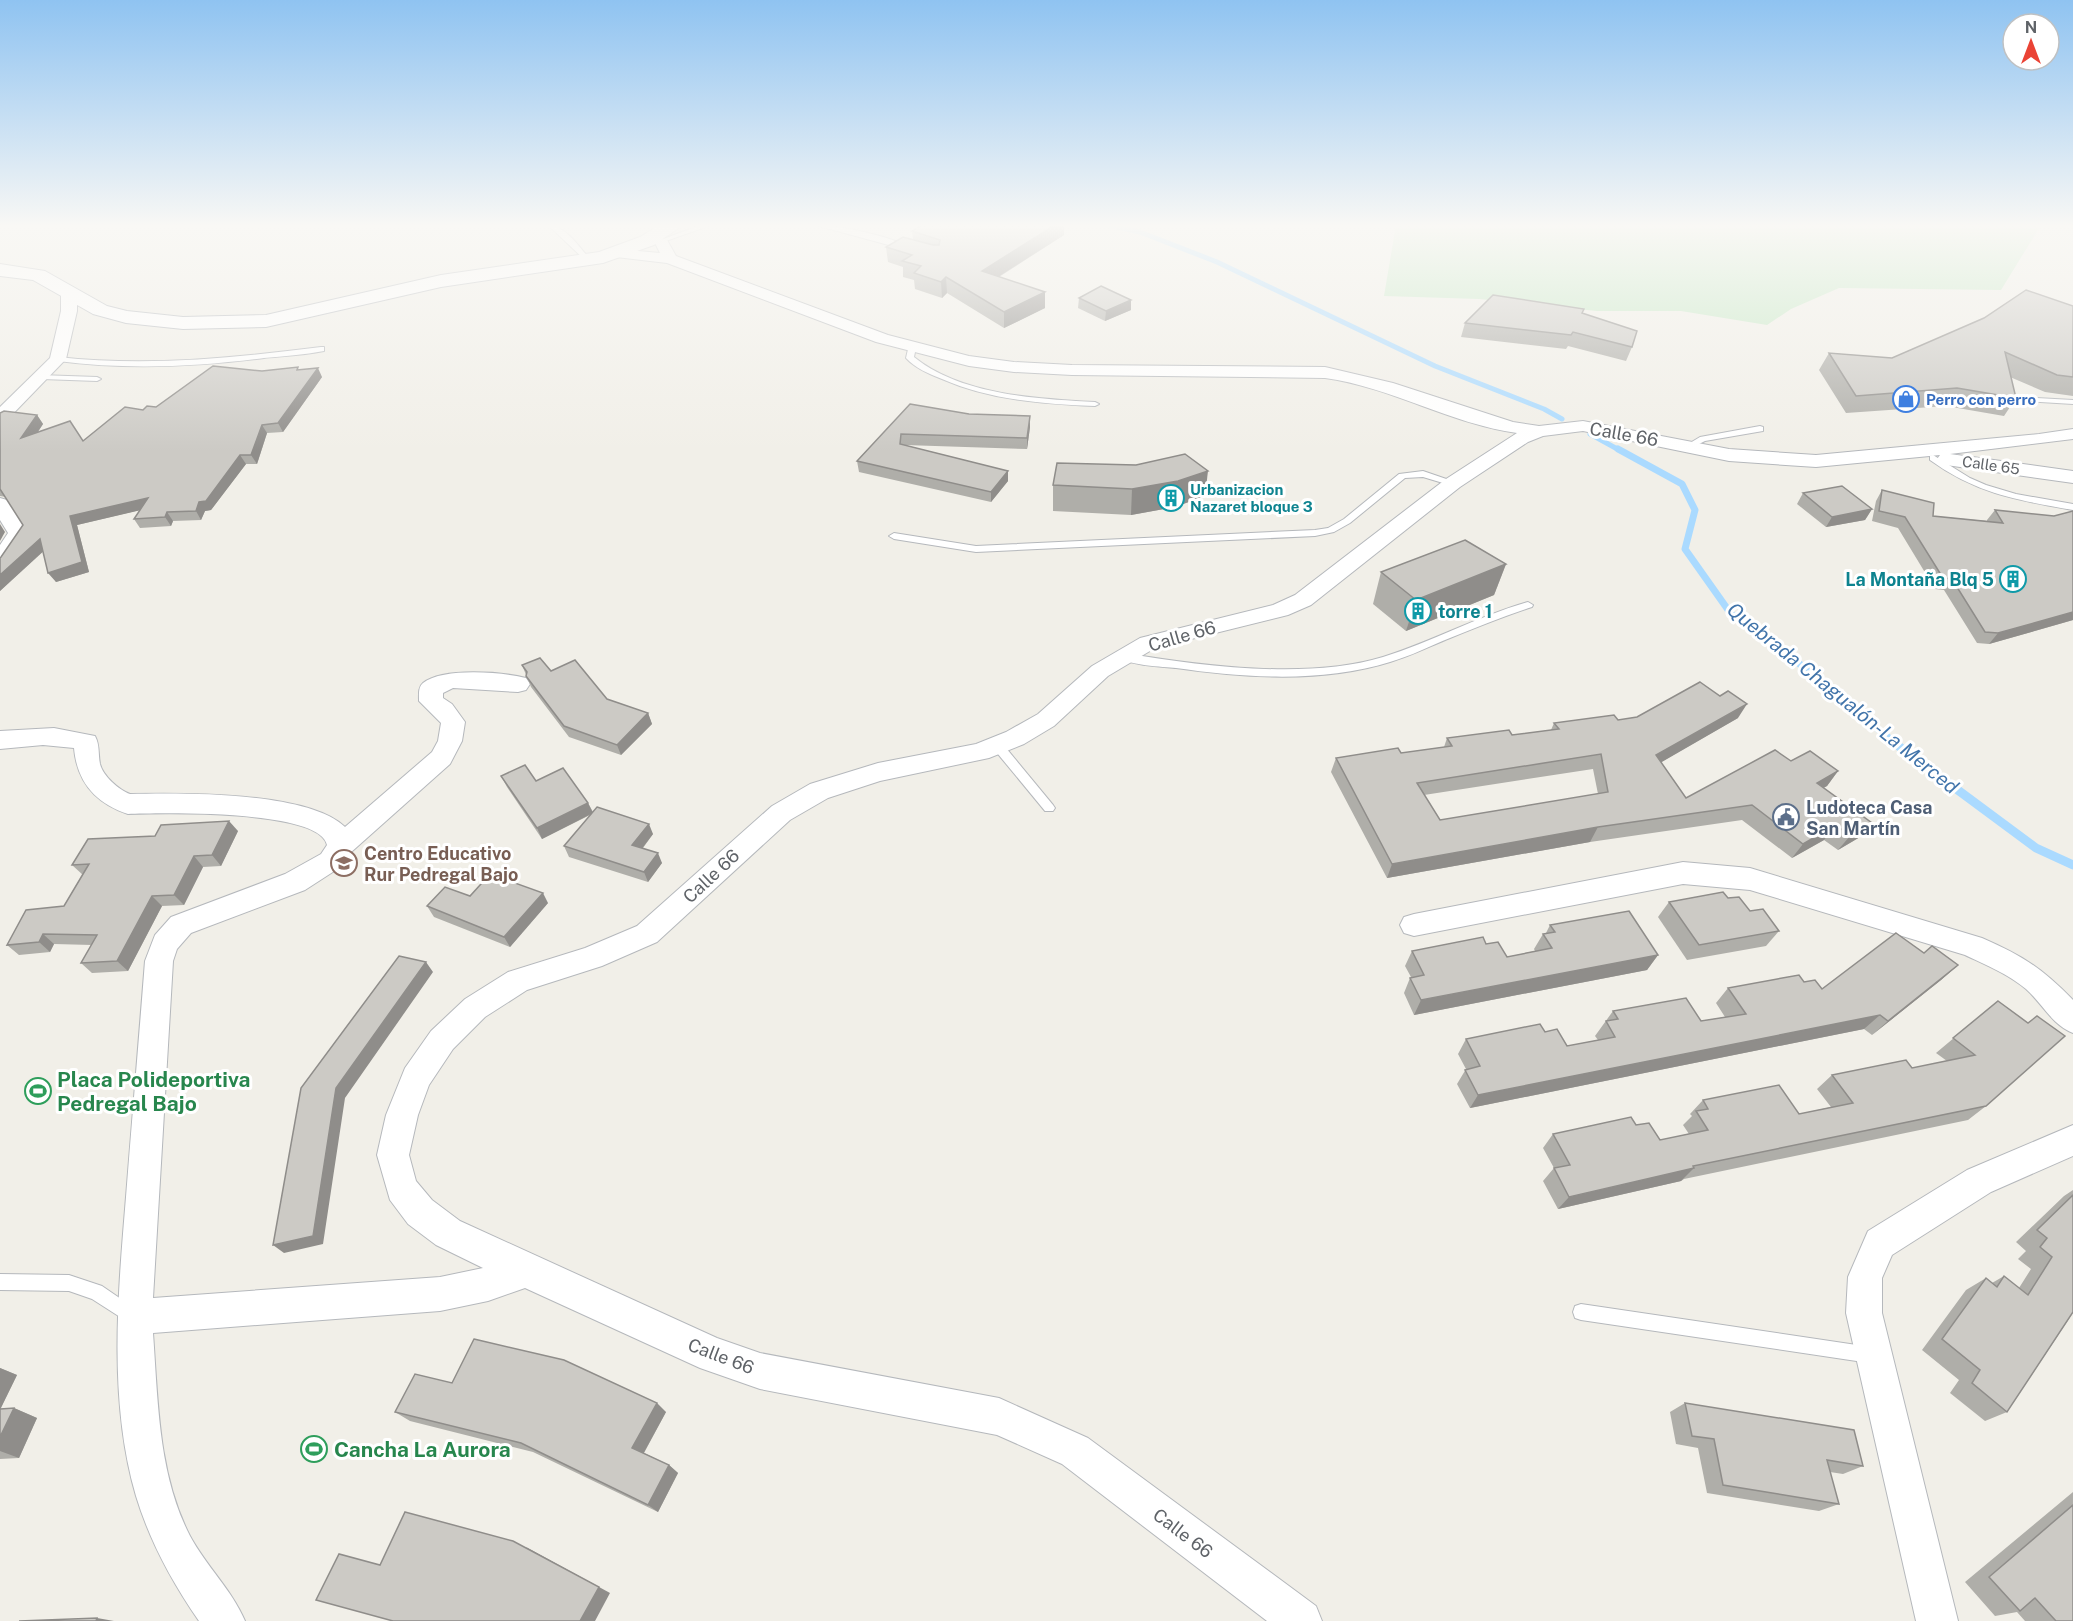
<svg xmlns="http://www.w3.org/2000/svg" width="2073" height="1621" viewBox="0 0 2073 1621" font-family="'Public Sans',sans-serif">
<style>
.green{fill:#c5e8c5}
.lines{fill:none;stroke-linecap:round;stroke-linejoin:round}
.stream-far2{stroke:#aadaff;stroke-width:5}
.stream-far1{stroke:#aadaff;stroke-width:7}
.stream{stroke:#aadaff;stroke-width:9}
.lane-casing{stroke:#b5b8bc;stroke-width:2}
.street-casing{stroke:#b5b8bc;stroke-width:2}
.secondary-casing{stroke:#b6babf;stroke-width:2}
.lane{fill:#fff;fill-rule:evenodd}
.street{fill:#fff;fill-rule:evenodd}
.secondary{fill:#fff;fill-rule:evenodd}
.wall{fill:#afaea9;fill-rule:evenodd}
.shaded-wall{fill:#8f8d8a}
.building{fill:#cccac5;stroke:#8f8d8a;stroke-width:1.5;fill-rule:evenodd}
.labels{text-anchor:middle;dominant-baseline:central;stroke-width:6;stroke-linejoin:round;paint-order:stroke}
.far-shop-label{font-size:15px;font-weight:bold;fill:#366cbe;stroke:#fff;text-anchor:start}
.far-street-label{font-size:15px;fill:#5f6368;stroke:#fff}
.far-culture-label{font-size:15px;font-weight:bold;fill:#0d838f;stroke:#fff;text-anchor:start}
.street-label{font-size:18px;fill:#5f6368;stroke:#fff}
.culture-label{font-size:18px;font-weight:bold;fill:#0d838f;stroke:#fff;text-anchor:end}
.service-label{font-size:18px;font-weight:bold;fill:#4e5e75;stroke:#fff;text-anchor:start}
.education-label{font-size:18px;font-weight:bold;fill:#785e54;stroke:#fff;text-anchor:start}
.water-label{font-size:20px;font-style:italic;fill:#4174aa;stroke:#fff}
.near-leisure-label{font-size:21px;font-weight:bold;fill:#27864d;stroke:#fff;text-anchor:start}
</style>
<rect width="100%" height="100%" fill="#f1efe8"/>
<polygon class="green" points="1396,225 2041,225 2001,290 1839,288 1791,309 1767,325 1681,311 1597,311 1479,299 1384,296"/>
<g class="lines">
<g class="stream-far2">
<polyline points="1108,225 1140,232 1217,262 1435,366 1544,409 1562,419"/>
<polyline points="1590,434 1621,451"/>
</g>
<polyline class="stream-far1" points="1618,449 1682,484 1695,510 1685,549 1731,614 1796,661 1895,743"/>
<polyline class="stream" points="1893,742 2036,848 2073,865"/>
<defs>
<g id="lane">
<path d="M548,225C565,225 579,247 590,259V261H586Z"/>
<polygon points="701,225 711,225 663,242 658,241"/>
<path d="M815,225C838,225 891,236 910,248L907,250Z"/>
<path d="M909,345L916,347L914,357C961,395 1037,399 1095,402L1099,404L1095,406C1043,404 990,400 942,379C929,374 915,368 906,358Z"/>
<path d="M321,347H324V351C304,355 284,356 264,358C195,367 127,370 58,361L54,359L58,357C147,367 233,358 321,347Z"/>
<polygon points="39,375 97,377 101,379 97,381 42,379 39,379"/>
<polygon points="2020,397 2073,400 2073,404 2023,401 2020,401"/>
<polygon points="1760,426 1763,427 1763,431 1705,441 1689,449 1685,446 1700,437"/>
<path d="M1933,455L1970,478L1986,485L2016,494L2073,504V510C2017,500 1977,494 1930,460V456Z"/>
<polygon points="1423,471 1458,483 1453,486 1423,477 1405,478 1350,523 1334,532 1315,536 976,552 894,539 889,536 894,533 976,546 1315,530 1328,528 1344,519 1399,474"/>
<path d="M1528,602L1533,605L1532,607C1504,616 1477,627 1450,638C1430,646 1411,656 1390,662C1323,683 1245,678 1176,668C1163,667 1127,665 1119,657L1124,653C1201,666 1308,680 1383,657C1432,642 1478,616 1528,602Z"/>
<polygon points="997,741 1001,742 1053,805 1055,808 1053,811 1045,811 993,748 991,745"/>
<polygon points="0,1274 69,1275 102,1286 137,1310 139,1316 137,1322 131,1324 92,1299 69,1291 0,1290"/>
<polygon points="1581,1304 1870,1347 1876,1349 1878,1355 1876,1361 1870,1363 1581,1320 1575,1318 1573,1312 1575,1306"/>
</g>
<g id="street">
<path d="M662,239L667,240L676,256L888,335L969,356L1014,362L1072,365L1325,367L1393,383L1513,422L1539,426L1583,421L1729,449L1816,455L2039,434L2073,429V439L1950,454L2073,471V483L1946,465L1937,459L1940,455L1816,467L1729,461L1583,431L1543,436L1528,442L1460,487L1311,605L1288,615L1155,648L1108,676L1054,726L1024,744L989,758L880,781L828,798L790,820L657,942L602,966L527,990L485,1017L453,1049L429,1085L418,1115L409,1155L416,1181L432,1200L460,1221L717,1338L760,1353L999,1398L1088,1438L1316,1606L1322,1621H1267L1062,1464L997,1435L760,1389L700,1368L525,1288L488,1301L440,1311L153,1333C158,1401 158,1474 190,1536C206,1566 232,1590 245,1621H199C172,1582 150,1542 136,1496C108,1401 118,1294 126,1197C132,1118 139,1040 145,961L155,935L171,917L285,874L321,854L327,845C320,809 160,813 128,814C95,803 77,782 74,748L43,745L0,749V731L54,728L95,736C100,745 98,754 100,764C103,776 119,790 130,794C181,793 308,791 345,827L432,752L438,741L441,723L419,701C419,695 418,687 423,683C443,667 503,672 526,678L530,684L526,690L518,692L453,688L443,693V698L452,704L465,722L462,741L450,764L349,854L339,868L305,890L191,933L177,949L173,961L153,1298L440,1277L483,1268L436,1245L408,1224L390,1200L377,1155L386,1115L405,1068L431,1031L465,999L508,972L585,948L637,926L772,806L810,784L878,763L976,744L1006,732L1038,714L1092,666L1140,638L1273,605L1295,595L1446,479L1517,433C1451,424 1391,387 1325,378L1072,375L1014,372L969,366L876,342L667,263L616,257L609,253L616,249L660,253L655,243Z"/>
<polygon points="69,287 77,292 77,311 66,359 6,421 0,422 0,407 50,358 61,311 61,292"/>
<polygon points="0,498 7,500 28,533 7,565 0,567 0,545 8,533 0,520"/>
<path d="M1683,862L1750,868L1982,938C2023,956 2042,968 2073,1000V1033C2052,1025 2042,1003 2026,989C2008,974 1986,965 1965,955L1750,890L1683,884L1414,936L1404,933L1400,925L1404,917L1414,914Z"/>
<polygon points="2073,1125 2073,1156 1991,1192 1892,1255 1882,1278 1882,1313 1958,1621 1916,1621 1846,1313 1848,1277 1868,1231 1967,1170"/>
</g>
<polygon id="secondary" points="660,225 683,225 654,245 603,263 441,287 266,327 183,329 126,323 93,314 33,280 0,276 0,264 45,271 107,306 127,311 183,317 266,315 441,275 599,252 640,237"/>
</defs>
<use href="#lane" class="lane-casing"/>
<use href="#street" class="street-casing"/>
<use href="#secondary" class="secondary-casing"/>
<use href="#lane" class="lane"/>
<use href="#street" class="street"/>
<use href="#secondary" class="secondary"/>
</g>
<g class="wall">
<polygon points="922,225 1064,225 1064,235 999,277 1045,308 1004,328 947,293 942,298 915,289 914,280 903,277 903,267 888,262 886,247 913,239 912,231"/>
<polygon points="1079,298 1131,310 1105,321 1078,308"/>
<polygon points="2073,306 2073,396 2045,392 2010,377 2016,398 2004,416 1946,406 1846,413 1819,370 1829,353 1892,358"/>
<polygon points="1582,313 1632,347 1626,361 1568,346 1566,349 1461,337 1465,323"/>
<polygon points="300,370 322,377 283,432 267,433 257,464 246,464 211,510 205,511 201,520 173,521 171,526 140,528 134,519 140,510 77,525 89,572 56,582 43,551 0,591 1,557 23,525 6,497 0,496 0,412 37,415 43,424 37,433 83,441 143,410 156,407 262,371"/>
<polygon points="910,404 1030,427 1027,449 905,445 1008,471 1008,481 991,502 859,472 857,461"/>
<polygon points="1057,463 1205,496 1175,507 1131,515 1053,511 1053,485"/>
<polygon points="1882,490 1933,516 1987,521 1987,520 1995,510 2073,620 1989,644 1977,643 1944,590 1935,589 1898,528 1872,521 1876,501"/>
<polygon points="1803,493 1872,509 1865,520 1826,527 1797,504"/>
<polygon points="1506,564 1494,595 1406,631 1373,604 1381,572"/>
<polygon points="522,665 551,671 607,699 648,713 652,724 621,755 569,737 531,687"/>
<path d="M1738,718L1661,762L1686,798L1791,761L1838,771L1827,786L1823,788L1872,823L1860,837L1838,850L1824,840L1792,858L1742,820L1590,842L1387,878L1331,772L1336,758L1401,753L1444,747L1447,738L1512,735L1551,730L1554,723L1618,720ZM1593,769L1598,794L1440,820L1424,795Z"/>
<polygon points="501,776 536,781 588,803 593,812 653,834 643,848 662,863 648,882 569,857 564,846 590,815 542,839 507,787"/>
<polygon points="238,831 221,866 203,867 184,905 162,906 128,971 92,973 81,963 92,945 54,944 50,952 19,955 7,945 64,906 83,875 72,865"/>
<polygon points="470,896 548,903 510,947 434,917 427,906"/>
<polygon points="1728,898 1750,911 1779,931 1766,946 1687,960 1658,917 1669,902"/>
<polygon points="1550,925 1658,955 1647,970 1414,1015 1404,993 1410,978 1411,977 1405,966 1412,951 1486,944 1507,957 1535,951 1534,949 1543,934 1546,933"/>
<polygon points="1924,953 1958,965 1941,980 1872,1035 1864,1029 1470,1108 1457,1084 1466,1069 1458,1054 1466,1039 1545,1032 1567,1046 1598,1040 1595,1036 1613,1011 1701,1021 1725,1017 1716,1003 1728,988 1804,982 1822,989"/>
<polygon points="1998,1001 2028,1023 2037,1016 1986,1106 1968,1120 1684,1179 1681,1181 1558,1209 1543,1181 1554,1168 1543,1148 1553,1134 1636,1125 1660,1140 1689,1134 1683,1125 1692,1116 1690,1114 1703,1100 1799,1114 1831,1107 1817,1089 1832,1075 1912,1068 1947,1061 1936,1053"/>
<polygon points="2073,1190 2073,1313 2007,1412 1985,1421 1950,1393 1959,1380 1922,1350 1966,1290 1986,1278 1992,1283 2004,1276 2019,1288 2031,1269 2018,1259 2026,1251 2016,1242 2064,1196"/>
<polygon points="0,1368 17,1375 0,1409 14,1408 37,1418 19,1458 0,1459"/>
<polygon points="452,1383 666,1412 644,1453 669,1465 678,1473 658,1512 533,1452 410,1421 395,1412"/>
<polygon points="1685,1403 1863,1466 1843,1474 1830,1472 1839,1504 1819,1511 1707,1493 1698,1448 1676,1444 1670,1412"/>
<polygon points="2073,1492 2073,1621 2025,1621 2017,1612 1995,1616 1965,1582"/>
</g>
<g class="shaded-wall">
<polygon points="1055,225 1064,225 1064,235 982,287 982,271"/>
<polygon points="946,277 947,293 942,298 941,282"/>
<polygon points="1045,292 1045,308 1004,328 1004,312"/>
<polygon points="1131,300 1131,310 1105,321 1106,311"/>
<polygon points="318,368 322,377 283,432 278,423"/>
<polygon points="37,415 43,424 28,447 21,438"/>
<polygon points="1030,416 1030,427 1027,449 1027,438"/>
<polygon points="262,425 267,433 257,464 251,455"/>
<polygon points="240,455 246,464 211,510 205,511 201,520 196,511 199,502"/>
<polygon points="1008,471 1008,481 991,502 991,492"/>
<polygon points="1208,471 1205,496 1175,507 1131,515 1132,489"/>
<polygon points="148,498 154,507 77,525 89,572 56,582 48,573 70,516"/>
<polygon points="1872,509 1865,520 1826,527 1832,517"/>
<polygon points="167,512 173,521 171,526 165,517"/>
<polygon points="0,524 5,532 0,541"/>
<polygon points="40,539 47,548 0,591 0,575"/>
<polygon points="1506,564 1494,595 1406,631 1416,600"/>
<polygon points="2073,612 2073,620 1989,644 1998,633"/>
<polygon points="1747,704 1738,718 1648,770 1656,755"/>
<polygon points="648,713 652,724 621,755 617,745"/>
<polygon points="1838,771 1827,786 1806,798 1817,783"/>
<polygon points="588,803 593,813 542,839 537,828"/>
<polygon points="229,821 238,831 221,866 212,855"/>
<polygon points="1872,823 1860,837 1838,850 1850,836"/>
<polygon points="649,824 653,834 637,855 632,845"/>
<polygon points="1836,825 1824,840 1792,858 1803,844"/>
<polygon points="1598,827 1590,842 1387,878 1392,864"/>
<polygon points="658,853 662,863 648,882 644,872"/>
<polygon points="194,856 203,867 184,905 174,895"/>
<polygon points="543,893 548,903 510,947 504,937"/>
<polygon points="152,896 162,906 128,971 117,961"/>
<polygon points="43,934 54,944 50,952 39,942"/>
<polygon points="1658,955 1647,970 1414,1015 1421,1000"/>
<polygon points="426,962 433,972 345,1098 323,1244 284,1253 273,1245 336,1088"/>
<polygon points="1958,965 1941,980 1872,1035 1888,1021"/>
<polygon points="1880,1015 1864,1029 1470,1108 1478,1095"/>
<polygon points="1694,1168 1681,1181 1558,1209 1569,1197"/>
<polygon points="0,1368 17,1375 0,1410"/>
<polygon points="657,1403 666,1412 642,1456 632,1448"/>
<polygon points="14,1408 37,1418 19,1458 0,1451 0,1437"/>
<polygon points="669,1465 678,1473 658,1512 648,1505"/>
<polygon points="526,1547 610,1593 595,1621 580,1621"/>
<polygon points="97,1618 114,1621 96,1621"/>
</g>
<g class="building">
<polygon points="922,225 1055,225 982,271 1045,292 1004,312 946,277 941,282 914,273 921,266 902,261 912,255 886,247 903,237 933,245 939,245 940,240 912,231"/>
<polygon points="1101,286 1131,300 1106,311 1079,298"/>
<polygon points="2026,290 2073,306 2073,377 2057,375 2005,352 2016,398 1957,388 1856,396 1829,353 1892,358 1984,318"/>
<polygon points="1493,295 1584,309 1582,313 1637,331 1632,347 1573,332 1571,335 1465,323"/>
<polygon points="213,366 262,371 298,367 297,370 318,368 278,423 262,425 251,455 240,455 206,501 199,502 196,511 167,512 165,517 134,519 148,498 70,516 82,562 48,573 40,539 0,575 0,558 1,557 23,525 0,489 0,413 4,411 37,415 21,438 70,421 83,441 125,407 143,410 147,406 156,407"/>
<polygon points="910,404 969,414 1030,416 1027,438 901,434 900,444 1008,471 991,492 857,461"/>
<polygon points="1185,454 1208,471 1178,481 1132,489 1053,485 1057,463 1136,465"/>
<polygon points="1842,486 1872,509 1832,517 1803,493"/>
<polygon points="1882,490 1934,503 1933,516 2003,523 1995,510 2054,516 2073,511 2073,612 1998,633 1985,632 1952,579 1943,578 1905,517 1879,511"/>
<polygon points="1465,540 1506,564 1416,600 1381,572"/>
<polygon points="540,658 551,671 575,660 607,699 648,713 617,745 564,726 526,676 527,672 522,665"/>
<path d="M1700,682L1720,696L1728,691L1747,704L1656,755L1686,798L1775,750L1791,761L1810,751L1838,771L1817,783L1872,823L1850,836L1836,825L1803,844L1752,805L1598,827L1392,864L1336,758L1398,748L1401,753L1452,746L1447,738L1509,730L1512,735L1559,729L1554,723L1614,715L1618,720L1637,717ZM1601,754L1608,792L1440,820L1417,783Z"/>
<polygon points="525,765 536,781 563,768 588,803 537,828 501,776"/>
<polygon points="597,807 649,824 632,845 658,853 644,872 564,846"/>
<polygon points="229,821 212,855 194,856 174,895 152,896 117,961 81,963 97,935 43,934 39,942 7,945 26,910 64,906 89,864 72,865 88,839 155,836 161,825"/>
<polygon points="490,874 543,893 504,937 427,906 445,887 470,896"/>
<polygon points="1723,892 1728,898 1739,897 1750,911 1763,909 1779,931 1699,945 1669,902"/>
<polygon points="1629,911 1658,955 1421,1000 1410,978 1424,975 1412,951 1483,937 1486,944 1498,942 1507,957 1552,948 1543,934 1555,932 1550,925"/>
<polygon points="1896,933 1924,953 1932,946 1958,965 1888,1021 1880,1015 1478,1095 1465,1070 1480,1066 1466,1039 1540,1024 1545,1032 1557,1029 1567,1046 1615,1037 1606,1021 1618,1019 1613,1011 1686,998 1701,1021 1746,1014 1728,988 1799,975 1804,982 1815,980 1822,989"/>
<polygon points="399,956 426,962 336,1088 313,1236 273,1245 301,1088"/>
<polygon points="1998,1001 2028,1023 2037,1016 2065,1036 1986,1106 1693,1166 1694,1168 1569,1197 1554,1168 1570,1165 1553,1134 1631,1117 1636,1125 1649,1123 1660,1140 1708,1130 1696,1111 1708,1109 1703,1100 1779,1085 1799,1114 1853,1103 1832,1075 1906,1060 1912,1068 1975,1055 1953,1038"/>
<polygon points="2073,1195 2073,1312 2007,1412 1972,1383 1980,1370 1942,1339 1986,1278 1997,1287 2004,1276 2028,1295 2052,1257 2040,1247 2047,1238 2037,1230"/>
<polygon points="474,1339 564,1360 657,1403 632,1448 669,1465 648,1505 521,1443 395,1412 415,1374 452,1383"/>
<polygon points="1685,1403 1854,1430 1863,1466 1827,1460 1839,1504 1723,1485 1714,1439 1692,1436"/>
<polygon points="14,1408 0,1437 0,1409"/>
<polygon points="2073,1505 2073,1621 2056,1621 2035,1598 2020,1611 1989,1577"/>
<polygon points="405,1512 513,1541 599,1587 580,1621 393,1621 316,1600 339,1554 380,1565"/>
<polygon points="97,1618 96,1621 19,1621"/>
</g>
<linearGradient id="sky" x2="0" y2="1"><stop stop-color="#8fc3f1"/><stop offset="0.5" stop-color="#f9f8f5"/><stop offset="1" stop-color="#f9f8f5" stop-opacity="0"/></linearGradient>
<rect width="2073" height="452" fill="url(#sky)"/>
<defs>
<symbol id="shop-ring" viewBox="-11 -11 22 22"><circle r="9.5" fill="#fff" stroke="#3f7fe0" stroke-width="1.5"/><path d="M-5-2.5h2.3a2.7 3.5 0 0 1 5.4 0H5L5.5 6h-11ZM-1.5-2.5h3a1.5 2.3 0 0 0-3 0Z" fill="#3f7fe0"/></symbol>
<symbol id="building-ring" viewBox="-11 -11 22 22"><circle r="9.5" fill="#fff" stroke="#0f9aa8" stroke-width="1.5"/><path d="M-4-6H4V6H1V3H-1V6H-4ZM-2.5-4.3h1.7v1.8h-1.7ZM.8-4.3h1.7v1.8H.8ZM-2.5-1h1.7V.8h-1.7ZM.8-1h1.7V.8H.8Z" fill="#0f9aa8"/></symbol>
<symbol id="civic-ring" viewBox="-11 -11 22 22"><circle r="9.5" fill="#fff" stroke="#5c6f8a" stroke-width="1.5"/><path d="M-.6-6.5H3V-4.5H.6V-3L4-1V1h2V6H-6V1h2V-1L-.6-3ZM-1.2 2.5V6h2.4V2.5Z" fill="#5c6f8a"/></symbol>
<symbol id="school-ring" viewBox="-11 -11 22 22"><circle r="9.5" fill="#fff" stroke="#8d6e63" stroke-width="1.5"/><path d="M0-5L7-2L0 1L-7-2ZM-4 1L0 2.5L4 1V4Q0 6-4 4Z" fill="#8d6e63"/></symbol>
<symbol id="stadium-ring" viewBox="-11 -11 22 22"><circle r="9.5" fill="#fff" stroke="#2e9e5b" stroke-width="1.5"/><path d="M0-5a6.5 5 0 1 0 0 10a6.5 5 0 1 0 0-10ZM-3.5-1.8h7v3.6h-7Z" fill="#2e9e5b"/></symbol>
</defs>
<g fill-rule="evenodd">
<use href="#shop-ring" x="1891" y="384" width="30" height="30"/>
<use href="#building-ring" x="1156" y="483" width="30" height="30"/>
<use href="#building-ring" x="1998" y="564" width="30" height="30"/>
<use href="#building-ring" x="1403" y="596" width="30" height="30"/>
<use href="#civic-ring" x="1771" y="802" width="30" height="30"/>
<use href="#school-ring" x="329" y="848" width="30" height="30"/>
<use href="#stadium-ring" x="23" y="1076" width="30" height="30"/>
<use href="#stadium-ring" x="299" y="1434" width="30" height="30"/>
</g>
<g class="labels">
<g class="far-shop-label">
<text x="1926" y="399">Perro con perro</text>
</g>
<g class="far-street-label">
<text transform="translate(1991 465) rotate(8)">Calle 65</text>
</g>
<g class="far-culture-label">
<text x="1190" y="489">Urbanizacion<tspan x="1190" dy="17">Nazaret bloque 3</tspan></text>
</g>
<g class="street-label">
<text transform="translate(1624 434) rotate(10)">Calle 66</text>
<text transform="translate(1182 636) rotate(-16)">Calle 66</text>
<text transform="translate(711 876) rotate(-43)">Calle 66</text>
<text transform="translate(721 1356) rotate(21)">Calle 66</text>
<text transform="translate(1183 1533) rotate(37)">Calle 66</text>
</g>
<g class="culture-label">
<text x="1994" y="579">La Montaña Blq 5</text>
<text x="1438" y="611" text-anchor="start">torre 1</text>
</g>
<g class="service-label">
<text x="1806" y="807">Ludoteca Casa<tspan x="1806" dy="21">San Martín</tspan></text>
</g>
<g class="education-label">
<text x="364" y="853">Centro Educativo<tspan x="364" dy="21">Rur Pedregal Bajo</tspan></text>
</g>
<g class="water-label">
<text transform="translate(1843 698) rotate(39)">Quebrada Chagualón-La Merced</text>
</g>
<g class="near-leisure-label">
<text x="57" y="1079">Placa Polideportiva<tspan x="57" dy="24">Pedregal Bajo</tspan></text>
<text x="334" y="1449">Cancha La Aurora</text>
</g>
</g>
<g transform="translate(2031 42)"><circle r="28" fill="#ffffff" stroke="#bfc1c3" stroke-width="1.5"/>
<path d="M0-4.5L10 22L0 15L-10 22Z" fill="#ea4335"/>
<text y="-9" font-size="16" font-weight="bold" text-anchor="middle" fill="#5f6368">N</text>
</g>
</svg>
